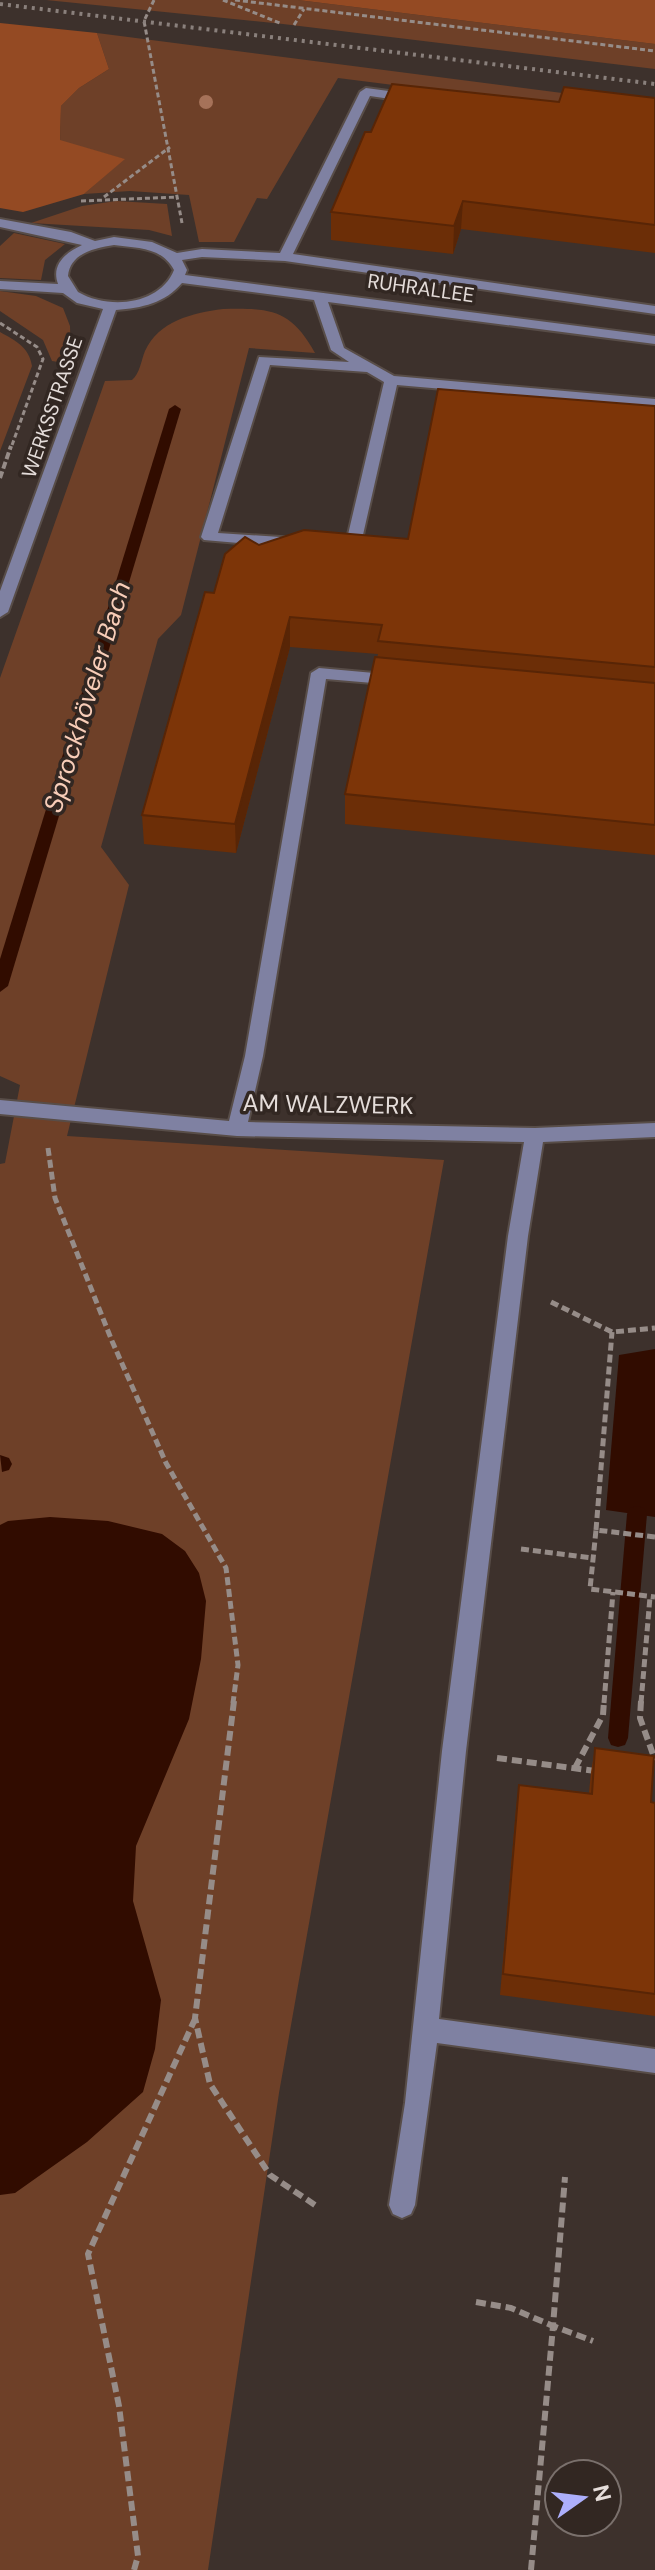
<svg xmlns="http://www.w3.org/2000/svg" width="655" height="2570" viewBox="0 0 655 2570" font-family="'DM Sans',sans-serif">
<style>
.green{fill:#6e4028}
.forest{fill:#944a23}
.water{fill:#310c00}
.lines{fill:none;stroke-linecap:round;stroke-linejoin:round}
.stream{fill:#310c00;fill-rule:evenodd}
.minor-casing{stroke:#584d48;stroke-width:4}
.path-far3{stroke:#968c88;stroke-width:3;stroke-dasharray:5 3;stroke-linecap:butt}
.path-far2{stroke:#968c88;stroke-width:4;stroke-dasharray:7 3;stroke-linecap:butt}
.path-far1{stroke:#968c88;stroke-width:5;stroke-dasharray:8 4;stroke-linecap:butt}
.path{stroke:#968c88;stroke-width:6;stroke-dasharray:10 5;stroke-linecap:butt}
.minor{fill:#7f81a2;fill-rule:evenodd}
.rail{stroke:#8a807c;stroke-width:4;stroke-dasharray:3 5;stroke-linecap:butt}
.tree{fill:#a67259}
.wall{fill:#6c2e07}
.shaded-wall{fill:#582506}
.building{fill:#7d3508;stroke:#582506;stroke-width:2}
.labels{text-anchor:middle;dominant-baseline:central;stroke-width:7;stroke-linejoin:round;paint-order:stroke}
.far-street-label{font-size:20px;fill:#e5ddda;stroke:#322722}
.street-label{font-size:24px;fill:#e5ddda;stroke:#322722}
.water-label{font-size:26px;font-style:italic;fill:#f8cdb8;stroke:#322722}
</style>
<rect width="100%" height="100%" fill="#3d312c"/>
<g class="green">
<polygon points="46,0 298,0 655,44 655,69 283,24"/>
<polygon points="97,33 655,105 655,118 338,78 267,199 257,198 234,242 199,242 189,195 130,191 84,194 124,159 60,141 61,106 79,88 109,69"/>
<polygon points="116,201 167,204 172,236 149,230 31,223 82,206"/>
<polygon points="14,233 65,244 45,260 41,280 0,278 0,246"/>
<polygon points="0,291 36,296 63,308 70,326 71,364 52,361 43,340 0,311"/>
<path d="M223,309C270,308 291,309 315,353L249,348L181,615L158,639L101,847L129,885L67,1136L444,1160L279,2093L208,2570H0V1164L5,1163L20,1085L0,1076V678L105,381L132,380C140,373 141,361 145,351C159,321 192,313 223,309Z"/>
<path d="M0,332C16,341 29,347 32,366L0,451Z"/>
</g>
<g class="forest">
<polygon points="298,0 655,0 655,44"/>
<polygon points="0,23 97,33 109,69 79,88 61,106 60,140 125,159 84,194 23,212 0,208"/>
</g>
<g class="water">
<polygon points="655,1349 655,1517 606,1510 619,1355"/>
<polygon points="50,1517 108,1521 162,1534 185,1551 199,1573 206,1601 201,1659 189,1719 136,1846 133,1901 161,2000 155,2049 143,2092 87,2142 15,2193 0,2195 0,1525 8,1521"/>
</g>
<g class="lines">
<g class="stream">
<polygon points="175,405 181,409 8,986 0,992 0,959 169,409"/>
<polygon points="0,1455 9,1458 12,1464 9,1470 2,1472"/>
<polygon points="637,1506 644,1508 647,1514 628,1738 625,1745 618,1747 611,1745 608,1738 627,1514 630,1508"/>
</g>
<defs>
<g id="minor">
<path d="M366,88L411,94L417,98L411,102L370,96L293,254L655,306V314L285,261L202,257L182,260L187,270L185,275L655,336V344L328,302L344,348L394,376L655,399V407L397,385L360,548C354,555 338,554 332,547L335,544L346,543L384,382L367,372L270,365L218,533L296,538L304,543L296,548L204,540L201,537L259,357L349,362L331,350L314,300L182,283C165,303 142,308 116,310L8,612L0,617V591L103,309L77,303L63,293L0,289V281L58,284C51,265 65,253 82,245L0,227V219L71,232L95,241L114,237L152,242L177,253L202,249L280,253L360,92ZM114,245C137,248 162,247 174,270C160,305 109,310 78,292L68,276C70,253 95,248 114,245Z"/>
<polygon points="319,668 396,675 404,680 396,685 326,679 263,1056 248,1122 535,1128 655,1123 655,1137 543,1142 528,1236 466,1751 439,2019 655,2049 655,2073 437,2043 415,2205 411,2214 402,2218 393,2214 389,2205 405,2103 442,1751 508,1236 524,1142 237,1136 0,1114 0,1100 229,1121 245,1056 311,673"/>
</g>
</defs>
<use href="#minor" class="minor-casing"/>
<g class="path-far3">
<polyline points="154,0 144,21 182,223"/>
<polyline points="223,0 282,24"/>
<polyline points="235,0 655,51"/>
<polyline points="294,25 304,9"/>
<polyline points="104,197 170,147"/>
<polyline points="81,201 178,197"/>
<polyline points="0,323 37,347 43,359 11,448"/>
</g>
<polyline class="path-far2" points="0,478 11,446"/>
<g class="path-far1">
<polyline points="48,1148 55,1198 112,1341 166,1463 226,1568 238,1665 233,1703"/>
<polyline points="551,1302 612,1332 655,1328"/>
<polyline points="596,1530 612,1332"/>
<polyline points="655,1537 596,1530 590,1589 655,1597"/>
<polyline points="521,1549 593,1558"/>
<polyline points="604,1703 613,1592"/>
<polyline points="641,1703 650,1597"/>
</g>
<g class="path">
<polyline points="234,1701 195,2018 210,2084 270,2175 315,2205"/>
<polyline points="641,1701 640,1718 655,1760"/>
<polyline points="497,1758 595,1771"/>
<polyline points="575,1768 603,1715 604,1701"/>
<polyline points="476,2302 511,2308 553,2326 565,2177"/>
<polyline points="134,2570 138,2556 119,2406 88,2254 195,2019"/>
<polyline points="531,2570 553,2326 593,2341"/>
</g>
<use href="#minor" class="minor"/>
<polyline class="rail" points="0,4 655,84"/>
</g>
<circle class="tree" cx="206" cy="102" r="7"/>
<g class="wall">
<polygon points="655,98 655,253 461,229 453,254 331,240 331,212 371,132 559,102"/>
<polygon points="655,406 655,855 345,824 345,794 378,654 290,647 236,853 144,844 142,815 214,593 259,545 408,539"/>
<polygon points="595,1748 651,1802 655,1803 655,2016 500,1995 516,1809 519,1785 589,1793 591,1772"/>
</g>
<g class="shaded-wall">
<polygon points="463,201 461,229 453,254 454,226"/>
<polygon points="290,617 290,647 236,853 235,824"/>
</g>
<g class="building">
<polygon points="392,84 559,102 564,87 655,98 655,225 463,201 454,226 331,212 365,132 371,132"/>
<polygon points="438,389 655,406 655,667 378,641 382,625 290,617 235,824 142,815 205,592 214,593 225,554 245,537 259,545 304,530 408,539"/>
<polygon points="375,657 655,683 655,825 345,794"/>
<polygon points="595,1748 654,1756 651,1802 655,1803 655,1994 503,1974 519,1785 592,1794"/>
</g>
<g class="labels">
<g class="far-street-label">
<text transform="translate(421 288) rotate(8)">RUHRALLEE</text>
<text transform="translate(52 407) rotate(-71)">WERKSSTRASSE</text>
</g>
<g class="street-label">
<text transform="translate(328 1104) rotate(1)">AM WALZWERK</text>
</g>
<g class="water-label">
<text transform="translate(87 697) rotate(-73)">Sprockhöveler Bach</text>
</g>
</g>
<g transform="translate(583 2498) rotate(76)"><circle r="38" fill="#322722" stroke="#7a706c" stroke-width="2"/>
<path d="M0-6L14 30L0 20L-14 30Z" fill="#adaffb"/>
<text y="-12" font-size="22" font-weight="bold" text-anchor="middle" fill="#e5ddda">N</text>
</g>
</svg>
